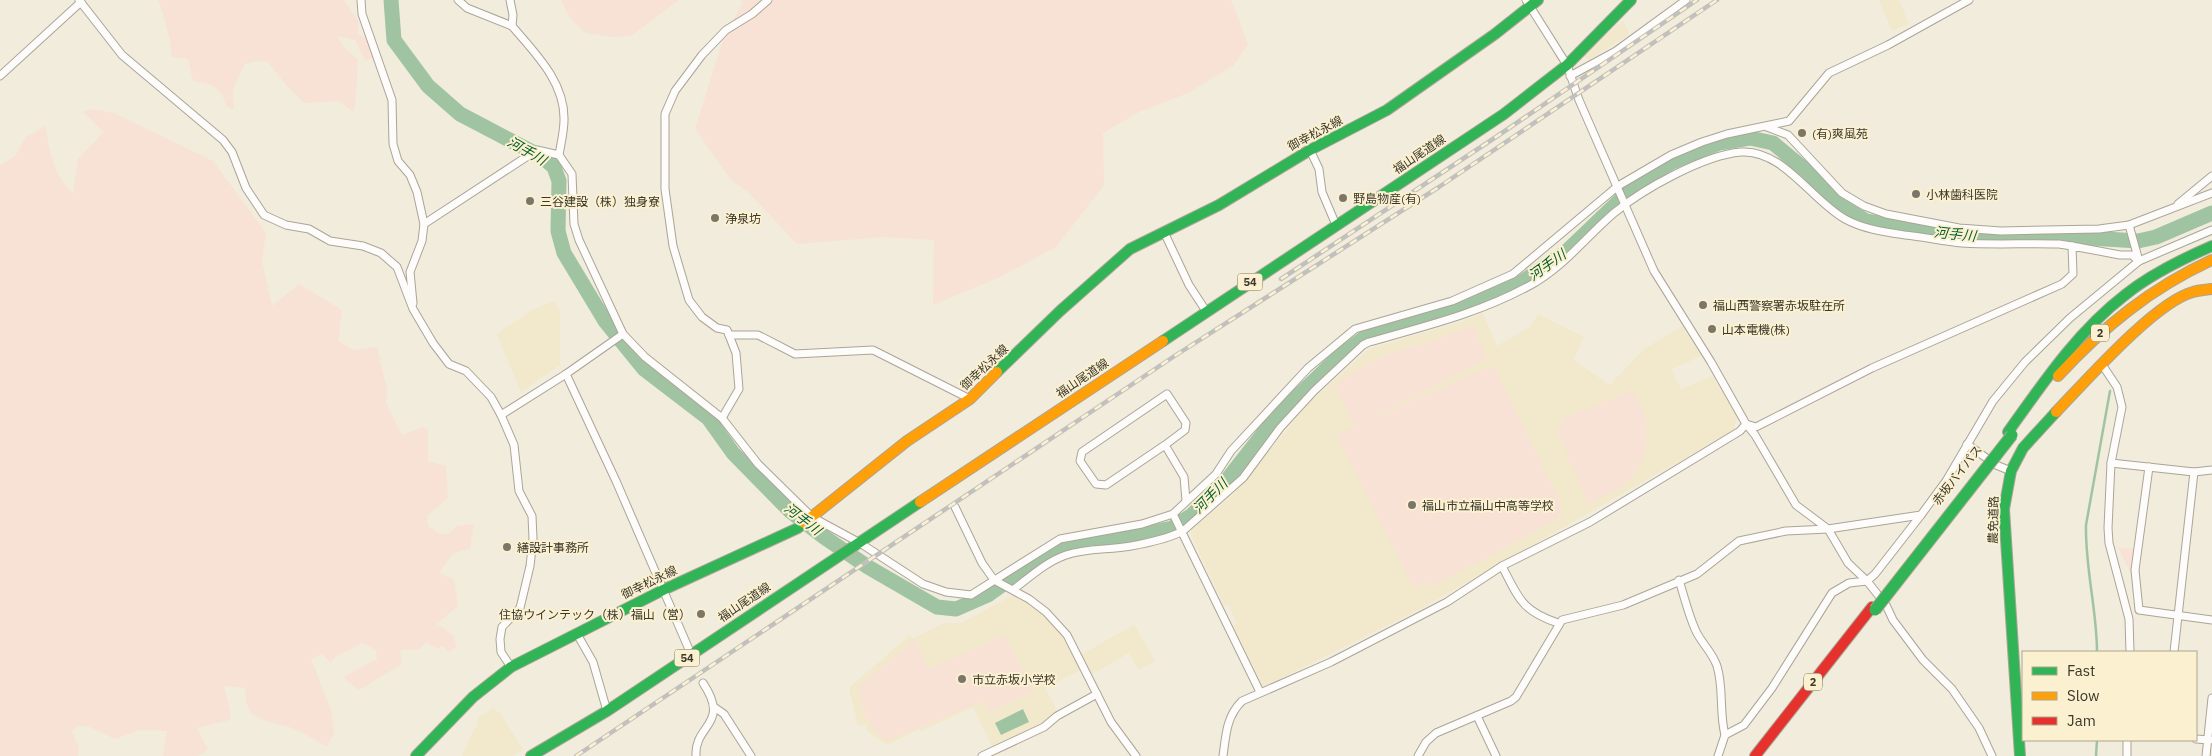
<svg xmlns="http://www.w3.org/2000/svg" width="2212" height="756" viewBox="0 0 2212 756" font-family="'IBM Plex Sans','Noto Sans JP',sans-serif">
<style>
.built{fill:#f2e8cb}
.green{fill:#f8e2d6}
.water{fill:#a0c4a2}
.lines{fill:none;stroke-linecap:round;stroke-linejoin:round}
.stream{stroke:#a0c4a2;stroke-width:2.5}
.river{stroke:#a0c4a2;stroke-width:15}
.street-casing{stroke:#aaa598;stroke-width:9}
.fast-casing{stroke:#aaa598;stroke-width:12}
.slow-casing{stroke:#aaa598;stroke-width:12}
.jam-casing{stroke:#aaa598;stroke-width:12}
.street{stroke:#fdfcfa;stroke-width:7}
.fast{stroke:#30b455;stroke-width:10}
.slow{stroke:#ff9f0a;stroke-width:10}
.jam{stroke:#e5322d;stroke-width:10}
.rail-casing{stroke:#c1c0bc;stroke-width:4.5}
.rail{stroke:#fbf1d1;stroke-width:2.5;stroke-dasharray:8;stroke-linecap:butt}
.fast-bridge-casing{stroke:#b2a693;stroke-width:13;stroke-linecap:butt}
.fast-bridge{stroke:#30b455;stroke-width:11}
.poi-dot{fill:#7b7669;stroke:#fbf1d1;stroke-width:2}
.labels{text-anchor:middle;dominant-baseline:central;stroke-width:4;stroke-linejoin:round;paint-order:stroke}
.shield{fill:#fbf1d1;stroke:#756f5d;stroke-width:1}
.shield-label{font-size:11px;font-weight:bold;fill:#3b372b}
.street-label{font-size:12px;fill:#3b372b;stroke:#fbf1d1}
.poi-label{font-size:12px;fill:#3b372b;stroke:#fbf1d1;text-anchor:start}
.water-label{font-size:14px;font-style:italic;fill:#075e2a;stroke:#fbf1d1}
</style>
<rect width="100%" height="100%" fill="#f1ecdb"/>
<g class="built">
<polygon points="1879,0 1899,0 1909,24 1892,31"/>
<polygon points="1623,20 1629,34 1589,60 1584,56"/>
<polygon points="554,301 560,311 560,365 521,392 497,334 532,310"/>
<polygon points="1483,313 1497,346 1530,327 1538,314 1584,337 1573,360 1610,385 1643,350 1682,326 1701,356 1671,369 1681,389 1712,376 1737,416 1734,430 1420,609 1265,686 1262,684 1233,625 1237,623 1228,604 1224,605 1191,535 1191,530 1233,495 1310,402 1369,349 1457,323"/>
<polygon points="1015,594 1041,612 1058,630 1081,670 1045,688 1058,712 1048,718 1046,723 992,746 973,707 921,731 919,729 887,745 867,731 866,725 858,725 849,688 910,635 913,639 944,623 961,623"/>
<polygon points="1134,625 1155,661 1139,670 1129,653 1092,674 1081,655"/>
<polygon points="493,708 500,713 523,750 513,756 462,756 471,735 477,726 478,718"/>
</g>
<g class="green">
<path d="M158,0H344L359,22L357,34L366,38L374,57L366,61L355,40L337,36L344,47L358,60C356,77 358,95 353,112L339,101L304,103L287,86L268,62L257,61L245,64C235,83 231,89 234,110L226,106C222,87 211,83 193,81L188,59L172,57C173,48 162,7 158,0Z"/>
<polygon points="561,0 679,0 631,36 612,37 586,33 571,19"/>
<polygon points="740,0 1231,0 1248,44 1234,65 1188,93 1139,112 1103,133 1104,185 1056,247 1000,277 933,305 934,240 884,237 797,244 749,193 731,180 695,129 724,37 743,2"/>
<path d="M92,109L114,113L213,161L266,233L262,261L272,306L299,284L342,310L338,341L354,350L377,347L387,390L386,403L402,435L423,427L428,430V461L446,466L448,498L427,516L428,526L440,534H448L457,526L474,524L470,549L453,553L439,573L454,580L458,606L437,624L453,635L457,647L448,652L443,646L437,649L426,642L419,649L400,650L402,664L359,690L343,677L377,659L376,650L362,643L335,657L331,663L322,654L311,659L331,710L334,733L327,746C315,741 304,732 292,728C268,720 242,722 246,688L224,686L231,715L229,720L197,728L208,750L197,756H163L167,731L139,730L115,739L90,727L78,725L72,732L79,748L78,756H0V165L15,156L26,137L46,126C49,154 53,172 73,194L78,159L104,132L83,112Z"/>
<polygon points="1473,325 1487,359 1357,426 1493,365 1561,504 1559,518 1432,587 1429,581 1414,588 1336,435 1355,427 1335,385 1367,364 1391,353 1432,342"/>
<path d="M1631,391C1656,417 1651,467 1620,488C1611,494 1599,498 1588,504L1558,432L1564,418Z"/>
<polygon points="2118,547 2134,549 2132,576"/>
<path d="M1005,635L1033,691L990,712L983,701L887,741C865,723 863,714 859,686L914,640L929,669Z"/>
</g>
<polygon class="water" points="1023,709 1029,722 1001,735 995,723"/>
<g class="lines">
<g class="stream">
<path d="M2097,652C2097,610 2085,568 2086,525L2110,391"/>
<polyline points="2096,756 2097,740"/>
</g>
<polyline class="river" points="391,0 394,40 428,86 460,114 542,157 554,167 559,181 558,231 564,253 605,321 644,369 708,418 733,453 790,511 824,537 868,567 937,607 956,609 988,595 1045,554 1064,545 1089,540 1140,535 1172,528 1192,515 1223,485 1278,415 1341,355 1364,338 1466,306 1519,284 1566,252 1637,184 1672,162 1719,143 1750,138 1773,143 1808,172 1833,199 1846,209 1866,221 1905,228 1991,238 2073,237 2138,241 2156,237 2212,213"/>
<defs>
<g id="street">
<polyline points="79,0 122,55 223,140 232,152 246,188 264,215 286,225 309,229 330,241 363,246 381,253 397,267 413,309 433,343 449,364 466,371 491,397 501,415 514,445 519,491 532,516 533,539 530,566 520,608 502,627 500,639 501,652 511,667"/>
<polyline points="361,0 362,14 392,100 393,144 398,161 410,175 417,192 424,224 422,241 410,272 413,303"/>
<polyline points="458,0 467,8 512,26"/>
<path d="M510,0L513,15L512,26C535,53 565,82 564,120C564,131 561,143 559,155L572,174L574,224L579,240L623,334L645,357L722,418L758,464L812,517L860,543L923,584L946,592L971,595L1060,539L1142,524L1173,514L1216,474L1231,451L1308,368L1355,329L1452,301L1513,274L1618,186L1671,155L1702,142L1727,134L1789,121L1829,73L1888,45L1969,0"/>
<polyline points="1526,0 1567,65 1579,100 1654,271 1711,362 1746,424 1755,435 1796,505 1828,529 1848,563 1867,581 1886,605 1893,620 1923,660 1952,689 1979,728 1992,756"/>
<polyline points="0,76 81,2"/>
<polyline points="1570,76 1616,51 1686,0"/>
<polyline points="1767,127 1788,135 1842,193 1864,206 1886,214 1959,228 2001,231 2099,229 2129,225 2212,193"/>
<polyline points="1310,150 1319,169 1322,192 1336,225"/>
<polyline points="2178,204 2212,176"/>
<polyline points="424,224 537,150 559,155"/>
<polyline points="2129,225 2139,261"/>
<polyline points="1164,232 1189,285 1206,311"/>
<polyline points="623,334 566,374 616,481 691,654"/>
<polyline points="729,335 758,335 795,354 873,350 970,399"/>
<polyline points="2103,366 2117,387 2122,407 2111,463 2108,528 2109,543 2129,619 2130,652"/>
<polyline points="501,415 566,374"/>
<polyline points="722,418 739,389 736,353 727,330 717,328 702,317 689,300 673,246 665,189 665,114 675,91 702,55 726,30 752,14 768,0"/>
<polyline points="1967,444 1996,465 2011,471"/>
<polyline points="1165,445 1185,430 1186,423 1167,394 1082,452 1080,461 1096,484 1106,485 1165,445 1184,477 1186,501"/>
<polyline points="2111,463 2194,472 2212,470"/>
<polyline points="2149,467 2135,570 2139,610 2212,620"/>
<polyline points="955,507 982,563 994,580 1029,599 1046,612 1067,635 1111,722 1136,756"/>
<polyline points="1173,514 1260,692"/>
<path d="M1502,566C1519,599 1522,611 1558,623"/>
<path d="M1679,580C1684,596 1688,613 1695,629C1700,642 1712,651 1717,666C1724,689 1719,712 1725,735"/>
<path d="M1014,589C1030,577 1046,562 1066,555C1086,548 1109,550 1131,546C1148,543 1167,539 1183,531L1243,478L1280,428L1314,391L1363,345L1369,342C1426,326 1484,312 1536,282C1567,263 1587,236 1614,213C1643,189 1704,155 1741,152C1783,149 1812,201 1845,219C1863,229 1885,232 1905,235C1924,237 1943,241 1962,243C1994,245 2027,243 2059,244L2072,246"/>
<polyline points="577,634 593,662 607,711"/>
<polyline points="2174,652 2194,472"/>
<polyline points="714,707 724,714 751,756"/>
<polyline points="1477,716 1496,756"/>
<polyline points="2196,739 2210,740"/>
<path d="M696,756C694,724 731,725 703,683"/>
<polyline points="982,756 1044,727 1057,716 1097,694"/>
<path d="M1223,756C1226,735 1226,717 1242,701L1331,662L1447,602L1502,566L1590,522L1740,431L1746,424L1756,427L1872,368L2062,284L2073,274L2072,246L2120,255H2132L2139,261"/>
<polyline points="1418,756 1426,742 1436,733 1511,701 1516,697 1562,620 1623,605 1697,574 1739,541 1786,531 1828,529 1921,515 1946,481 1993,401 2025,362 2070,318 2139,261 2212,230"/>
<polyline points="1718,756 1725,735 1744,725 1772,688 1832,593 1849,583 1867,581 1875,574 1921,515"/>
<polyline points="2127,756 2127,740"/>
<polyline points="2206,756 2212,698"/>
</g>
<g id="fast">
<polyline points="1163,341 1504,114 1567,65 1631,0"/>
<polyline points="997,372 1060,311 1130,249 1219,205 1310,150 1387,110 1495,34 1538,0"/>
<path d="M2008,432C2043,383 2077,332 2125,295C2151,274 2182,259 2212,246"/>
<polyline points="416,756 473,697 511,667 663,590 798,528 804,523"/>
<polyline points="531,756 607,711 920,502"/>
<polyline points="2020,756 2004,509 2011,471 2023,448 2056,412"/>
</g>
<g id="slow">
<path d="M2058,376C2103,327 2151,288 2212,260"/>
<path d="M2056,412C2085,382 2155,302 2193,292C2199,290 2206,290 2212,289"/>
<polyline points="920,502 1163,341"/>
<polyline points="804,523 907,441 970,399 997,372"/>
</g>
<polyline id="jam" points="1755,756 1872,607"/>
</defs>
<use href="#street" class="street-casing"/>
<use href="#fast" class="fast-casing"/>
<use href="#slow" class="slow-casing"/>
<use href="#jam" class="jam-casing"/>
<use href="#street" class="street"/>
<use href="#fast" class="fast"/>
<use href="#slow" class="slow"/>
<use href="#jam" class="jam"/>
<defs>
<g id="rail">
<polyline points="1281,279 1499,135 1697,0"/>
<polyline points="576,756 1173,357 1439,187 1717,0"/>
</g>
</defs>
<use href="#rail" class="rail-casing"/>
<use href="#rail" class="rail"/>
<defs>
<polyline id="fast-bridge" points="1875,610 2012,435"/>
</defs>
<use href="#fast-bridge" class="fast-bridge-casing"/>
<use href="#fast-bridge" class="fast-bridge"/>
</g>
<g class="poi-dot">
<circle cx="1802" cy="133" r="5"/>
<circle cx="1916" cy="194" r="5"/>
<circle cx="1343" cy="198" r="5"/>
<circle cx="530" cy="201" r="5"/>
<circle cx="715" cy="218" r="5"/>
<circle cx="1703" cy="305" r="5"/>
<circle cx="1712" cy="329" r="5"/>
<circle cx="1412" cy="505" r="5"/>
<circle cx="507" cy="547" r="5"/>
<circle cx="701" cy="614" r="5"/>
<circle cx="962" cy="679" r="5"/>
</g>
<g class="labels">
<g class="shield">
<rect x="1237.5" y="273.5" width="25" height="17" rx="4"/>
<rect x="2091" y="324.5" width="18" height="17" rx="4"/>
<rect x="674.5" y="649.5" width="25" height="17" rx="4"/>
<rect x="1804" y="673.5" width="18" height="17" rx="4"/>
</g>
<g class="shield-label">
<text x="1250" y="282">54</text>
<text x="2100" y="333">2</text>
<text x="687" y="658">54</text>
<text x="1813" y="682">2</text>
</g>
<g class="street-label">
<text transform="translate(1315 133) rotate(-28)">御幸松永線</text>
<text transform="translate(1419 154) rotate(-34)">福山尾道線</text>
<text transform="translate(984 367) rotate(-43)">御幸松永線</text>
<text transform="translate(1082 378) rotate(-34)">福山尾道線</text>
<text transform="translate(1957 475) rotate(-52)">赤坂バイパス</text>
<text transform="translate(1993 520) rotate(-89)">農免道路</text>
<text transform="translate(649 582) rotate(-26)">御幸松永線</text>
<text transform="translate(744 602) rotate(-34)">福山尾道線</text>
</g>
<g class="poi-label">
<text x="1812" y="133">(有)爽風苑</text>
<text x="1926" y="194">小林歯科医院</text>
<text x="1353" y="198">野島物産(有)</text>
<text x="540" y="201">三谷建設（株）独身寮</text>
<text x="725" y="218">浄泉坊</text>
<text x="1713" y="305">福山西警察署赤坂駐在所</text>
<text x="1722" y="329">山本電機(株)</text>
<text x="1422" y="505">福山市立福山中高等学校</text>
<text x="517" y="547">繕設計事務所</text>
<text x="691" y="614" text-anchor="end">住協ウインテック（株）福山（営）</text>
<text x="972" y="679">市立赤坂小学校</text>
</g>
<g class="water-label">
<text transform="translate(527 151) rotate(30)">河手川</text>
<text transform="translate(1955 234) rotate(6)">河手川</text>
<text transform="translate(1547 265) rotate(-35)">河手川</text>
<text transform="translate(1210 496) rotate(-45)">河手川</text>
<text transform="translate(803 519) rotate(38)">河手川</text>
</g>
</g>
<rect x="2022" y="651" width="175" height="90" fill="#fbf1d1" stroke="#aea78f"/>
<rect x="2032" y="667" width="25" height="8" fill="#30b455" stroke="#aea78f"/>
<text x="2067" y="676" font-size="15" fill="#3b372b">Fast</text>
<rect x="2032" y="692" width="25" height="8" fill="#ff9f0a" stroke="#aea78f"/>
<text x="2067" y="701" font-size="15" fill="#3b372b">Slow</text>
<rect x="2032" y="717" width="25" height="8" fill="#e5322d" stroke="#aea78f"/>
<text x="2067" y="726" font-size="15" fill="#3b372b">Jam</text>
</svg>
